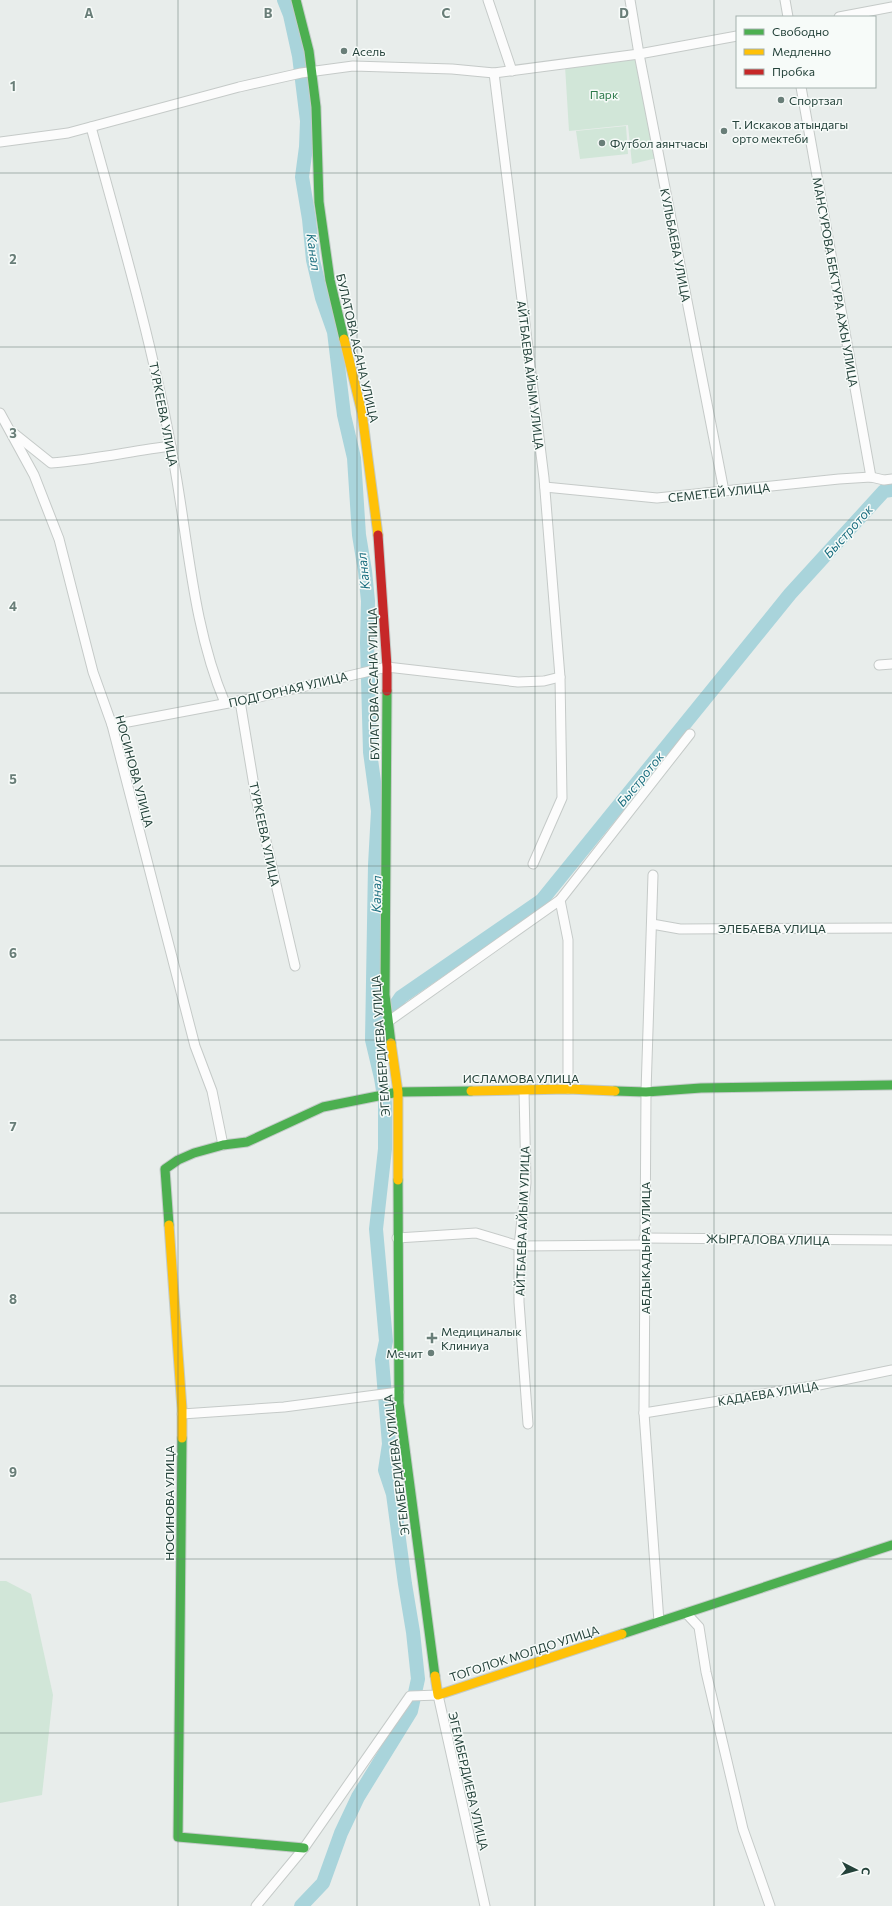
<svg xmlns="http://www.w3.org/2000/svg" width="892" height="1906" viewBox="0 0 892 1906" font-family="Commissioner,sans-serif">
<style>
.green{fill:#d1e6d8}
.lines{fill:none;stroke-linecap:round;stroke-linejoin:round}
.river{stroke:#a9d4db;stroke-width:14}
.street-casing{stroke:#c5cac8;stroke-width:11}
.fast-casing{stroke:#c3cbc8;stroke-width:11}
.slow-casing{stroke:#c3cbc8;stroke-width:11}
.jam-casing{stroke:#c3cbc8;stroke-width:11}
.street{stroke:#fcfcfc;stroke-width:9}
.fast{stroke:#4caf50;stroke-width:9}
.slow{stroke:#ffc107;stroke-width:9}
.jam{stroke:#c62828;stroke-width:9}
.grid{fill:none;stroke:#697e78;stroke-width:1;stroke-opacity:0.55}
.poi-dot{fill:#697e78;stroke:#f7fbf9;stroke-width:1.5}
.labels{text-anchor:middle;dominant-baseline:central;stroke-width:3;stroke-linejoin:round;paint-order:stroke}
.poi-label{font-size:12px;fill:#24423a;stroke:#f7fbf9;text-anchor:start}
.park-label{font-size:12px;fill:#2d7a4b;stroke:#f7fbf9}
.street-label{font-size:12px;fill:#24423a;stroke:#f7fbf9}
.water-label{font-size:13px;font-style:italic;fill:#1c6f80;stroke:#f7fbf9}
.grid-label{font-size:13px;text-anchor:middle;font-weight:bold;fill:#697e78;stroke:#f7fbf9;stroke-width:3;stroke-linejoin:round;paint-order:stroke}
</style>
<rect width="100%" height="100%" fill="#e8edeb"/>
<g class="green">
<polygon points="637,56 657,158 632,164 628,125 569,131 565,66"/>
<polygon points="626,126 628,154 580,159 576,131"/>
<polygon points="0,1581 6,1581 31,1594 53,1695 42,1795 0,1803"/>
</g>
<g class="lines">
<g class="river">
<polyline points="284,0 290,15 299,56 307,121 306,147 302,177 309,219 313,260 322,298 334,332 344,415 354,458 359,535 365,571 368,601 367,643 370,752 378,811 375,865 372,1040 381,1078 385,1103 385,1149 376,1229 386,1341 382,1360 389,1444 385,1470 393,1494 405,1584 413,1632 418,1679 411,1711 358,1797 341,1833 323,1883 301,1906"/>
<polyline points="382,1025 401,997 542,900 790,594 884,491 892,490"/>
</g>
<defs>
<g id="street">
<polyline points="488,0 512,71"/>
<polyline points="630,0 639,54 724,491"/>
<polyline points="785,0 788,17"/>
<polyline points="839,17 892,7"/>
<polyline points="494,73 544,478 560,677 562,798 533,864"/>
<polyline points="801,87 871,477"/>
<path d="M91,127C120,233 151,338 171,447C188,532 191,623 225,703"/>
<polyline points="0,142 68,133 239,87 301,73 353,66 452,69 494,73 639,54 737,36"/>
<polyline points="0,413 34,475 59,539 93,672 112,725 195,1046 212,1091 223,1145"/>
<path d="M11,431L51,463C92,460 131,451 171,446"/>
<polyline points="545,487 657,498 839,479 871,477 884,480 892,479"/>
<polyline points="879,665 892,664"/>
<polyline points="240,701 256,798 295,966"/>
<polyline points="112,725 255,698 387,667 518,682 544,681 560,677"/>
<polyline points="653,875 646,1092 644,1413 659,1622"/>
<polyline points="560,900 568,940 568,1089"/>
<polyline points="652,924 680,929 892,928"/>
<polyline points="389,1021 560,900 690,734"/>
<polyline points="524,1090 526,1183 519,1246 519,1302 528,1424"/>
<polyline points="397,1238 476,1233 519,1246 644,1245"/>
<polyline points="644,1238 892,1240"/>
<polyline points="644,1413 819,1385 892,1370"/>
<polyline points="182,1414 284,1407 399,1392"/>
<polyline points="686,1613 699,1627 706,1672 743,1829 770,1906"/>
<polyline points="256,1906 304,1848 410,1696 438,1695 485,1906"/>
</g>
<g id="fast">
<polyline points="296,0 309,51 316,107 319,202 330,280 344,339"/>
<polyline points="387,691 385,995 391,1043"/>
<polyline points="615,1091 646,1092 701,1088 892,1085"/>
<polyline points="398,1180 399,1403 435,1676"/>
<polyline points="169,1225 165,1169 178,1160 194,1153 223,1145 247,1142 323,1107 398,1092 471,1091"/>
<polyline points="182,1438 178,1837 304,1848"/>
<polyline points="622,1634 892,1545"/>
</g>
<g id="slow">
<polyline points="344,339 362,413 378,535"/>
<polyline points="391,1043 398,1092 398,1180"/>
<polyline points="471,1091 568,1089 615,1091"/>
<polyline points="169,1225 182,1409 182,1438"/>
<polyline points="435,1676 438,1695 622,1634"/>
</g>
<polyline id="jam" points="378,535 387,667 387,691"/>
</defs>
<use href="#street" class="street-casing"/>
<use href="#fast" class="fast-casing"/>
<use href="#slow" class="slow-casing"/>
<use href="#jam" class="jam-casing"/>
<use href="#street" class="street"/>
<use href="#fast" class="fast"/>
<use href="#slow" class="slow"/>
<use href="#jam" class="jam"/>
</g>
<path class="grid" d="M178,0V1906M357,0V1906M535,0V1906M714,0V1906M0,173H892M0,347H892M0,520H892M0,693H892M0,866H892M0,1040H892M0,1213H892M0,1386H892M0,1559H892M0,1733H892"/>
<g class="poi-dot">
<circle cx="344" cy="51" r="4"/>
<circle cx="781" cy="100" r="4"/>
<circle cx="724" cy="131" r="4"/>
<circle cx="602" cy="143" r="4"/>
<path d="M430 1332h4v4h4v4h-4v4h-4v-4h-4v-4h4z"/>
<circle cx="431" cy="1353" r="4"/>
</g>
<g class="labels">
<g class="poi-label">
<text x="352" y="51">Асель</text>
<text x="789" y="100">Спортзал</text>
<text x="732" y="124">Т. Искаков атындагы<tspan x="732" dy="14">орто мектеби</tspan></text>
<text x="610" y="143">Футбол аянтчасы</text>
<text x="441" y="1331">Медициналык<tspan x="441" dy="14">Клиниуа</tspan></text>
<text x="423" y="1353" text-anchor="end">Мечит</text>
</g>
<g class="park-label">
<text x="604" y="94">Парк</text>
</g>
<g class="street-label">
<text transform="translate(676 245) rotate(79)">КУЛЬБАЕВА УЛИЦА</text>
<text transform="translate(836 282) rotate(80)">МАНСУРОВА БЕКТУРА АЖЫ УЛИЦА</text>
<text transform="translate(358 348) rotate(77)">БУЛАТОВА АСАНА УЛИЦА</text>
<text transform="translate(531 375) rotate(83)">АЙТБАЕВА АЙЫМ УЛИЦА</text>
<text transform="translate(164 414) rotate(79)">ТУРКЕЕВА УЛИЦА</text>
<text transform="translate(719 492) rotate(-6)">СЕМЕТЕЙ УЛИЦА</text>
<text transform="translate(373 684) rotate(-91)">БУЛАТОВА АСАНА УЛИЦА</text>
<text transform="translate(288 689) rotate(-13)">ПОДГОРНАЯ УЛИЦА</text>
<text transform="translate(135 771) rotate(75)">НОСИНОВА УЛИЦА</text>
<text transform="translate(265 834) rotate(78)">ТУРКЕЕВА УЛИЦА</text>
<text x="772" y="928">ЭЛЕБАЕВА УЛИЦА</text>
<text transform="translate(380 1046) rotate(-94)">ЭГЕМБЕРДИЕВА УЛИЦА</text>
<text x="521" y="1078">ИСЛАМОВА УЛИЦА</text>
<text transform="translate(522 1221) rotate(-88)">АЙТБАЕВА АЙЫМ УЛИЦА</text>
<text transform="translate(768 1239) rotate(1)">ЖЫРГАЛОВА УЛИЦА</text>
<text transform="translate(645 1248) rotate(-90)">АБДЫКАДЫРА УЛИЦА</text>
<text transform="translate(768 1393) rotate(-9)">КАДАЕВА УЛИЦА</text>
<text transform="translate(396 1465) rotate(-97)">ЭГЕМБЕРДИЕВА УЛИЦА</text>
<text transform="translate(169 1503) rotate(-90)">НОСИНОВА УЛИЦА</text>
<text transform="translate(524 1653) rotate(-18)">ТОГОЛОК МОЛДО УЛИЦА</text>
<text transform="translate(469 1781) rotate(77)">ЭГЕМБЕРДИЕВА УЛИЦА</text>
</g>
<g class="water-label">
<text transform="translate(314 252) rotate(82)">Канал</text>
<text transform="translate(848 531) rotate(-48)">Быстроток</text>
<text transform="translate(363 571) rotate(-96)">Канал</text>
<text transform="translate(640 779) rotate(-51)">Быстроток</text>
<text transform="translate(376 894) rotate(-89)">Канал</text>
</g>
</g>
<g class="grid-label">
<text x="89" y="18">A</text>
<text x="268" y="18">B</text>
<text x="446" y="18">C</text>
<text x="624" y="18">D</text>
<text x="13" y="91">1</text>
<text x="13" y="264">2</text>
<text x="13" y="438">3</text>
<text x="13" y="611">4</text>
<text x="13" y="784">5</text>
<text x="13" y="958">6</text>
<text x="13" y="1131">7</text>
<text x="13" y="1304">8</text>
<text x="13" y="1477">9</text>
</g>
<rect x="736" y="16" width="140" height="72" fill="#f7fbf9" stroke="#a3b1ad"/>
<rect x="744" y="29" width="20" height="6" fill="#4caf50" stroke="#a3b1ad"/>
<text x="772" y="36" font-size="12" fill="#24423a">Свободно</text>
<rect x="744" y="49" width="20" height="6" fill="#ffc107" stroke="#a3b1ad"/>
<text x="772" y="56" font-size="12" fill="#24423a">Медленно</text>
<rect x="744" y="69" width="20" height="6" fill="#c62828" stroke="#a3b1ad"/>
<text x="772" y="76" font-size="12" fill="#24423a">Пробка</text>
<g transform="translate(856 1870) rotate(96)" stroke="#f7fbf9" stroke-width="3" paint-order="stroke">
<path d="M0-3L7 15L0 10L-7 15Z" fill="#24423a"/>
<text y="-6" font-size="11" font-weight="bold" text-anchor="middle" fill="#24423a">С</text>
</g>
</svg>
